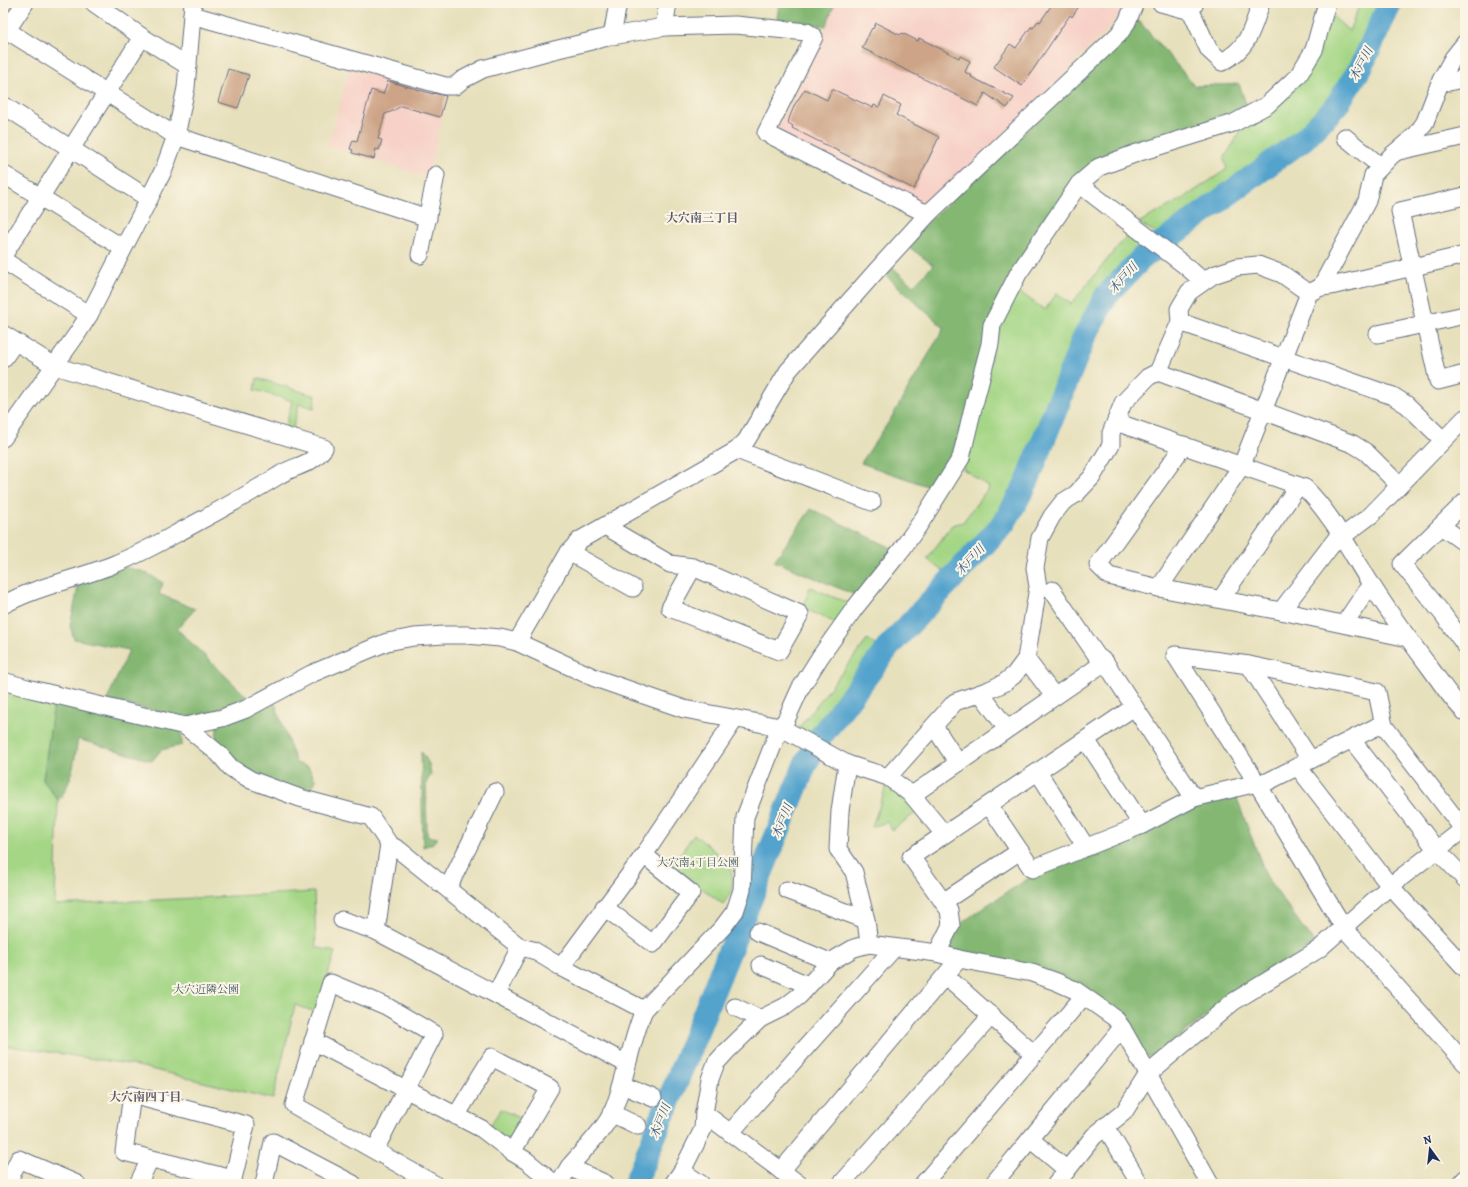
<svg xmlns="http://www.w3.org/2000/svg" width="1468" height="1187" viewBox="0 0 1468 1187" font-family="Alegreya,'Noto Serif JP',serif">
<style>
.built{fill:#f7d1c7}
.green{fill:#a4d685;stroke:#608272}
.forest{fill:#83b772;stroke:#4f7368}
.lines{fill:none;stroke-linecap:round;stroke-linejoin:round}
.river{stroke:#53a3cd;stroke-width:24}
.building{fill:#cda487}
.minor-casing{stroke:#626d7f;stroke-width:19}
.minor{stroke:#fff;stroke-width:17}
.labels{text-anchor:middle;dominant-baseline:central;stroke-width:4;stroke-linejoin:round;paint-order:stroke}
.park-label{font-size:11px;fill:#3d5968;stroke:#fcf5e5}
.water-label{font-size:12px;font-style:italic;fill:#2f5885;stroke:#fcf5e5}
.neighbourhood-label{font-size:12px;font-weight:bold;fill:#59586c;stroke:#fcf5e5}
</style>
<rect width="100%" height="100%" fill="#fcf5e5"/>
<filter id="ink" filterUnits="userSpaceOnUse"><feTurbulence type="fractalNoise" baseFrequency=".025" numOctaves="2"/><feDisplacementMap in="SourceGraphic" scale="8" xChannelSelector="R" yChannelSelector="G"/><feConvolveMatrix kernelMatrix="1 2 1 2 8 2 1 2 1" color-interpolation-filters="sRGB"/></filter>
<filter id="wash" filterUnits="userSpaceOnUse"><feTurbulence type="fractalNoise" baseFrequency=".012" numOctaves="4" result="noise"/><feDisplacementMap in="SourceGraphic" scale="16" xChannelSelector="R" yChannelSelector="G"/><feGaussianBlur stdDeviation="0.9" result="paint"/><feColorMatrix in="noise" values="0 0 0 0 0 0 0 0 0 0 0 0 0 0 0 0 0 1.4 0 .05"/><feComposite in="paint" operator="in"/></filter>
<g filter="url(#wash)">
<rect width="100%" height="100%" fill="#e7e0bc"/>
<g class="built">
<polygon points="835,3 1124,3 1121,12 1110,27 1060,77 1046,96 930,207 778,135 777,128 818,51"/>
<polygon points="350,68 448,94 428,177 328,146"/>
</g>
<g class="green">
<polygon points="1360,3 1383,3 1365,46 1334,101 1300,137 1159,234 1138,223 1184,198 1227,169 1224,159 1246,122 1269,108 1331,15 1349,31"/>
<polygon points="1133,228 1146,245 1101,290 1056,390 1024,470 997,521 945,573 927,559 952,525 963,522 989,487 963,469 994,344 1015,289 1045,310 1057,293 1071,304"/>
<polygon points="257,378 316,396 314,408 299,404 292,431 285,430 292,401 255,390"/>
<polygon points="810,587 850,604 838,624 803,608"/>
<polygon points="868,639 882,651 814,737 798,729"/>
<polygon points="3,688 54,703 43,780 58,800 55,905 314,892 316,947 335,952 316,1012 295,1005 273,1099 134,1065 3,1045"/>
<polygon points="887,784 909,801 917,812 892,830 887,822 872,827"/>
<polygon points="694,834 731,865 733,890 723,904 672,866"/>
<polygon points="501,1109 523,1120 515,1136 506,1139 489,1127"/>
</g>
<g class="forest">
<polygon points="779,3 835,3 826,26 777,19"/>
<polygon points="1138,20 1195,86 1239,84 1247,107 1232,119 1098,162 1015,271 955,453 936,489 861,463 890,420 944,328 881,271 888,263 913,286 933,265 905,244 1124,39 1133,29"/>
<polygon points="811,509 896,550 860,597 774,561"/>
<polygon points="124,567 145,572 163,583 159,594 195,609 177,629 247,697 194,720 107,700 129,650 74,639 70,626 79,583"/>
<polygon points="272,695 296,763 308,767 316,781 305,796 252,777 216,744 217,730 216,720"/>
<path d="M54,703L181,725L182,745L161,750L152,761L78,739C74,760 73,784 58,800L43,780Z"/>
<polygon points="421,751 429,764 431,774 426,783 427,836 438,838 432,844 423,847"/>
<polygon points="1235,794 1267,878 1315,944 1230,997 1154,1057 1142,1055 1116,1012 952,951 949,945 958,926 981,909 1037,873 1197,802"/>
</g>
<g class="lines">
<polyline class="river" points="635,1184 805,765 821,736 890,645 1004,523 1027,482 1083,340 1106,296 1142,258 1305,138 1336,106 1361,67 1390,3"/>
</g>
<g id="blocks">
<g class="building">
<polygon points="1053,3 1081,3 1072,17 1070,15 1022,86 994,67 1010,44 1016,48 1031,27 1033,28 1038,21 1040,22"/>
<polygon points="876,23 900,35 902,33 918,41 919,38 959,58 960,56 970,61 965,72 972,76 971,77 1014,98 1007,108 985,93 978,106 862,48 872,28 873,29"/>
<polygon points="228,69 249,75 238,108 218,102"/>
<polygon points="388,81 433,94 433,93 446,96 440,117 401,106 393,111 385,114 378,139 382,140 379,150 376,149 374,159 352,153 353,150 350,149 353,140 357,141 371,90 383,94"/>
<polygon points="805,89 827,100 832,89 873,108 874,105 879,107 884,96 901,105 896,115 939,137 914,189 792,128 793,126 788,123 790,116 795,104"/>
</g>
</g>
</g>
<g filter="url(#ink)">
<use href="#blocks" fill-opacity="0" stroke="#626d7f" stroke-width="1"/>
<g class="lines">
<defs>
<g id="minor">
<polyline points="94,3 142,37 188,66"/>
<polyline points="1161,3 1191,11"/>
<path d="M1195,3L1191,11L1209,50L1222,62C1249,48 1252,29 1261,3"/>
<polyline points="192,15 445,86 455,86 462,80 483,69 550,51 612,36 664,27 735,25 807,32 814,37 766,133 921,211 929,213 1119,34 1127,22 1135,3"/>
<polyline points="664,27 668,3"/>
<polyline points="3,28 176,136 428,218"/>
<polyline points="3,36 25,3"/>
<polyline points="612,36 618,3"/>
<polyline points="1449,82 1465,78"/>
<polyline points="3,105 149,199"/>
<polyline points="1345,137 1380,166"/>
<polyline points="1399,151 1465,136"/>
<polyline points="3,174 123,248"/>
<polyline points="1079,184 1187,267 1203,281"/>
<polyline points="1465,196 1400,211 1438,381 1465,374"/>
<polyline points="420,255 436,175"/>
<polyline points="3,256 142,37"/>
<polyline points="3,260 89,315"/>
<polyline points="1321,287 1367,201 1373,175 1391,156 1417,134 1425,122 1441,80 1453,58 1465,43"/>
<polyline points="1180,322 1393,396 1407,405 1443,440"/>
<path d="M3,334L55,366L324,448C308,468 296,464 278,476C247,495 215,513 183,530C161,542 140,554 117,563C80,579 39,585 3,605"/>
<polyline points="1378,334 1465,315"/>
<polyline points="3,359 15,342"/>
<polyline points="1158,372 1353,444 1366,452 1399,485"/>
<path d="M1116,422L1305,488C1333,516 1350,551 1371,584C1389,613 1410,641 1431,669C1442,684 1451,699 1465,712"/>
<polyline points="3,438 77,334 89,315 149,199 164,169 176,136 186,88 193,3"/>
<polyline points="1184,445 1098,565 1109,576 1159,588 1281,611 1408,638"/>
<polyline points="737,450 872,502"/>
<polyline points="1465,502 1402,564 1442,613 1465,645"/>
<polyline points="605,526 670,564 693,567 800,614 779,651 670,608 693,567"/>
<polyline points="1441,526 1465,543"/>
<polyline points="569,552 633,588"/>
<polyline points="1159,588 1242,465 1309,293 1321,287 1331,286 1465,255"/>
<polyline points="1052,590 1097,656 1105,662 1194,798"/>
<polyline points="1221,599 1298,486"/>
<polyline points="1281,611 1336,539 1343,536 1371,515 1465,418"/>
<polyline points="1344,624 1371,584"/>
<polyline points="517,642 569,552 580,540 737,450 746,441 788,371 877,270 929,213"/>
<polyline points="1026,659 1054,696"/>
<polyline points="1249,665 1310,759"/>
<polyline points="3,681 27,688 185,726 222,718 246,709 311,674 387,642 414,637 444,635 467,635 500,638 517,642 595,678 684,709 780,727 847,764 888,777 912,795 944,834"/>
<polyline points="985,699 1007,729"/>
<polyline points="185,726 219,754 231,768 251,780 300,798 371,817 389,844 399,850 520,947 533,950 561,967 644,1010"/>
<polyline points="934,726 958,763"/>
<polyline points="1086,740 1142,825"/>
<polyline points="1352,740 1436,849 1465,879"/>
<polyline points="847,764 840,811 838,849 854,872 866,920 869,944"/>
<polyline points="1298,767 1390,886 1465,968"/>
<polyline points="1038,772 1086,847"/>
<polyline points="888,777 955,702 989,690 1004,683 1014,675 1026,659 1038,587 1035,568 1040,538 1052,516 1063,502 1076,494 1092,477 1111,445 1111,433 1123,403 1148,377 1158,372 1180,322 1179,309 1189,292 1213,275 1237,267 1258,265 1282,274 1309,293"/>
<polyline points="912,795 1105,662"/>
<polyline points="989,805 1032,869 1142,825 1194,798 1257,783 1267,782 1376,727 1384,726"/>
<polyline points="1464,830 1384,726 1377,692 1249,665 1175,655 1257,783 1344,928 1465,1063"/>
<polyline points="448,888 495,792"/>
<polyline points="787,890 866,920"/>
<polyline points="943,902 1020,851"/>
<polyline points="604,907 653,944 691,893 644,855"/>
<polyline points="342,920 376,931 627,1064"/>
<polyline points="376,931 389,844"/>
<polyline points="758,932 830,962"/>
<polyline points="937,953 951,925 949,910 911,857 1134,707"/>
<polyline points="761,965 808,985"/>
<polyline points="561,967 644,855 735,719"/>
<polyline points="946,976 1034,1054"/>
<polyline points="496,994 520,947"/>
<polyline points="735,1007 760,1019"/>
<polyline points="313,1041 482,1129 512,1152 527,1161 555,1184"/>
<polyline points="622,1085 653,1098"/>
<polygon points="132,1095 246,1125 233,1179 124,1152"/>
<polyline points="611,1113 638,1126"/>
<polyline points="704,1113 799,1184"/>
<polyline points="456,1116 492,1057 550,1088 512,1152"/>
<polyline points="1105,1126 1140,1184"/>
<polyline points="730,1133 894,948"/>
<polyline points="1030,1139 1067,1170"/>
<polyline points="375,1150 434,1034 386,1006 331,983 294,1105 434,1184"/>
<polyline points="569,1167 606,1184"/>
<polyline points="682,1171 701,1184"/>
<polyline points="781,1171 959,959"/>
<polyline points="7,1184 19,1159 77,1184"/>
<polyline points="138,1184 150,1159"/>
<polyline points="264,1184 273,1142 353,1184"/>
<path d="M558,1184C562,1178 566,1172 570,1166C584,1149 602,1133 612,1113C626,1080 630,1043 644,1010L723,927L735,911L742,890L745,817L780,727L786,720L800,689L820,657L854,609L902,549L921,522L961,458L972,412L990,344L992,325L1018,274L1079,184L1099,167L1137,153L1234,123L1267,105L1298,76L1314,50L1327,3"/>
<polyline points="673,1184 682,1171 703,1129 704,1113 710,1079 716,1063 726,1052 760,1019 786,1006 799,996 830,962 854,948 869,944 937,953 959,959 1032,973 1057,982 1075,990 1115,1018 1122,1028 1210,1184"/>
<polyline points="841,1184 992,1015"/>
<polyline points="923,1184 1083,997"/>
<polyline points="993,1184 1122,1028"/>
<polyline points="1056,1184 1094,1136 1124,1112 1148,1074 1233,1002 1319,949 1390,886 1465,828"/>
<polyline points="1461,1184 1465,1179"/>
</g>
</defs>
<use href="#minor" class="minor-casing"/>
<use href="#minor" class="minor"/>
</g>
</g>
<g class="labels">
<g class="park-label">
<text x="698" y="862">大穴南4丁目公園</text>
<text x="206" y="989">大穴近隣公園</text>
</g>
<g class="water-label">
<text transform="translate(1361 64) rotate(-62)">木戸川</text>
<text transform="translate(1123 278) rotate(-48)">木戸川</text>
<text transform="translate(970 560) rotate(-47)">木戸川</text>
<text transform="translate(782 821) rotate(-68)">木戸川</text>
<text transform="translate(660 1121) rotate(-68)">木戸川</text>
</g>
<g class="neighbourhood-label">
<text x="702" y="218">大穴南三丁目</text>
<text x="145" y="1097">大穴南四丁目</text>
</g>
</g>
<rect width="1468" height="1187" fill="none" stroke="#fcf5e5" stroke-width="16"/>
<g transform="translate(1430 1149) rotate(345)" stroke="#fcf5e5" stroke-width="3" paint-order="stroke">
<path d="M0-3L7 15L0 10L-7 15Z" fill="#1b2f5e"/>
<text y="-6" font-size="11" font-weight="bold" text-anchor="middle" fill="#1b2f5e">N</text>
</g>
</svg>
